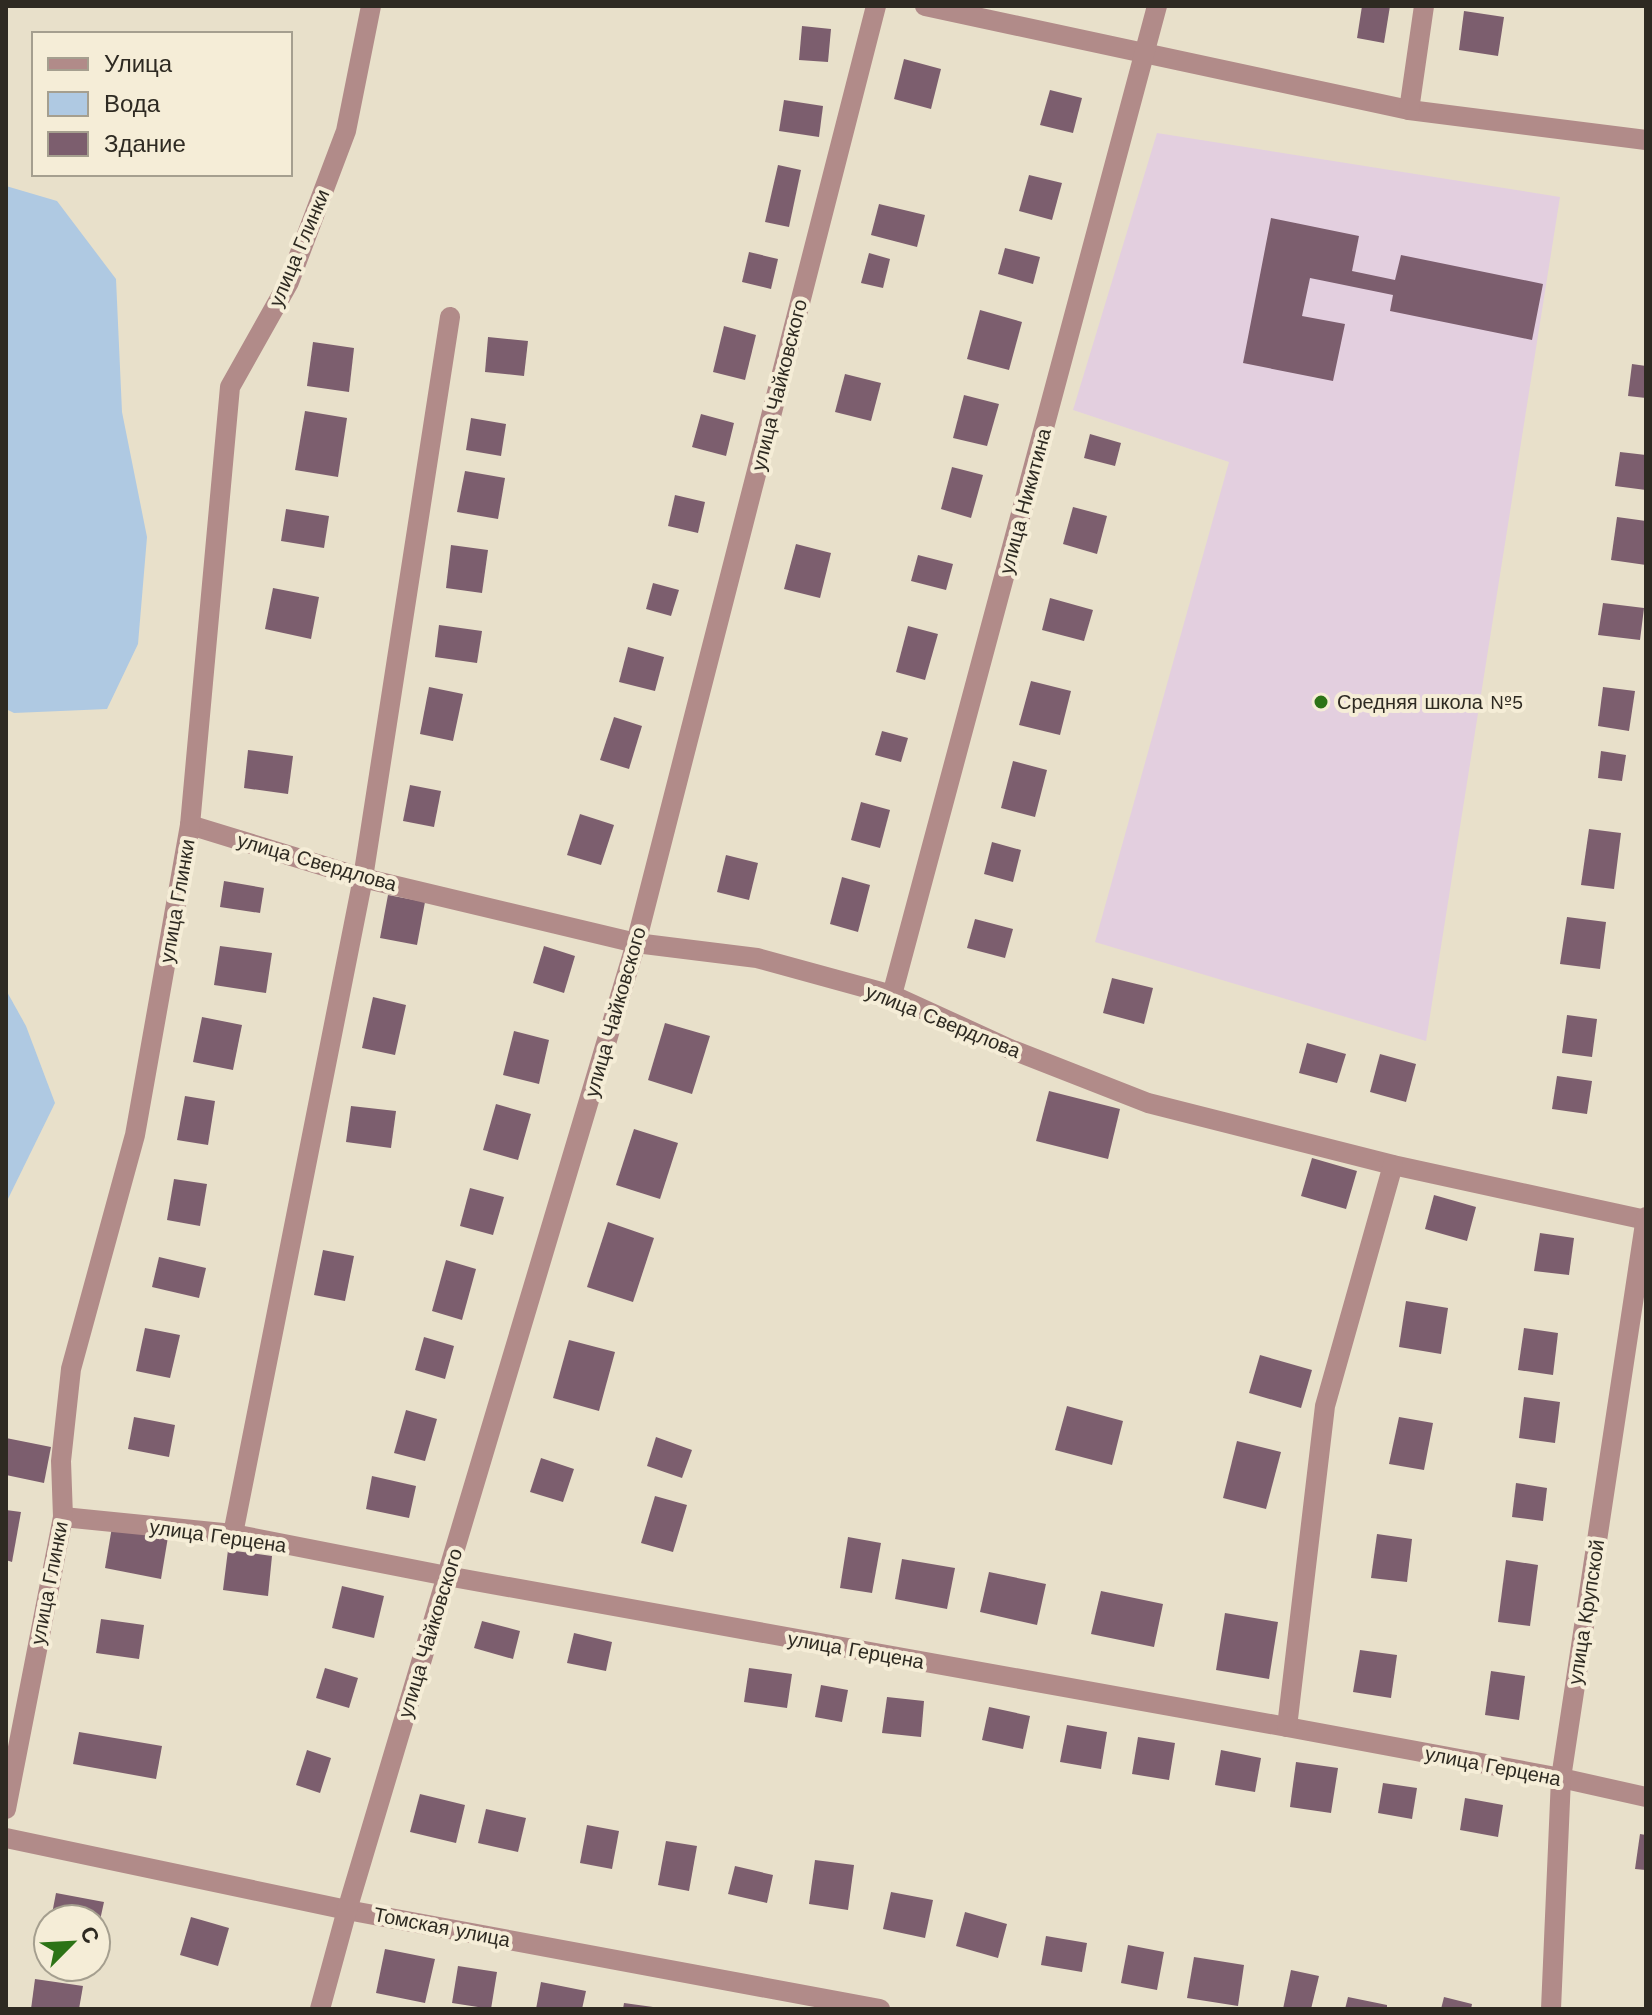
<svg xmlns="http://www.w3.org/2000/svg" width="1652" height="2015" viewBox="0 0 1652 2015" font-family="'Work Sans',sans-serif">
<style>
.education{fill:#e3cfdf}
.water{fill:#afc9e2}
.building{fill:#7c5e6e}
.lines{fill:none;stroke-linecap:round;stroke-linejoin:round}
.minor{stroke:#b18b89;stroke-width:20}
.poi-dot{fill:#2c7316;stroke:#f5edd7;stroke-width:3}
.labels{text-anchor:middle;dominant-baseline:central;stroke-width:8;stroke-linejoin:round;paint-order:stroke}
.street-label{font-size:20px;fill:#2e2a22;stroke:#f5edd7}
.poi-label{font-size:20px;fill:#2e2a22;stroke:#f5edd7;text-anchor:start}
</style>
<rect width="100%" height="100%" fill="#e8e0ca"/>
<polygon class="education" points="1157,133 1560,197 1426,1041 1095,942 1229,462 1073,410"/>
<g class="water">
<polygon points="6,186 57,201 116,279 122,412 147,537 138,644 107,709 14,713 6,709"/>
<polygon points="6,990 26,1026 55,1103 6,1203"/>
</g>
<g class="building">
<polygon points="1362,6 1390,6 1384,43 1357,38"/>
<polygon points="1464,11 1504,17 1498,56 1459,50"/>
<polygon points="802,26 831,29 828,62 799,60"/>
<polygon points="904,59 941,69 931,109 894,99"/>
<polygon points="1050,90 1082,98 1073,133 1040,125"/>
<polygon points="784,100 823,106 819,137 779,131"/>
<polygon points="778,165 801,170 789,227 765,222"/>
<polygon points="1029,175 1062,183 1052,220 1019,211"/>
<polygon points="879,204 925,215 917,247 871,235"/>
<polygon points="1271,218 1359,236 1352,271 1395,280 1401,255 1543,284 1532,340 1390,311 1393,295 1310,278 1302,316 1345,324 1333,381 1243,363"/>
<polygon points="1005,248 1040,257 1033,284 998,274"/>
<polygon points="749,252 778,259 771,289 742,282"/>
<polygon points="869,253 890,259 883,288 861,283"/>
<polygon points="980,310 1022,322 1009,370 967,359"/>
<polygon points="724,326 756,335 745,380 713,372"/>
<polygon points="488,337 528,341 524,376 485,372"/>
<polygon points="313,342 354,348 349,392 307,386"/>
<polygon points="1632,364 1646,366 1646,398 1628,396"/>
<polygon points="845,374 881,383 871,421 835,412"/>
<polygon points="964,395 999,404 987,446 953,438"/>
<polygon points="305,411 347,418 338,477 295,470"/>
<polygon points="701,414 734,423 726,456 692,447"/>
<polygon points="471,418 506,424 501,456 466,450"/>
<polygon points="1090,434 1121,443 1115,466 1084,458"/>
<polygon points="1620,452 1646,455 1646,490 1615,486"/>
<polygon points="952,467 983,475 971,518 941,509"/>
<polygon points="465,471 505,478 498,519 457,512"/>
<polygon points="675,495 705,502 698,533 668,526"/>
<polygon points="1073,507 1107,516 1097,554 1063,544"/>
<polygon points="286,509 329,516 324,548 281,541"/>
<polygon points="1617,517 1646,521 1646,565 1611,560"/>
<polygon points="796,544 831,553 820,598 784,589"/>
<polygon points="451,545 488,550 482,593 446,588"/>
<polygon points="918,555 953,564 946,590 911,581"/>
<polygon points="653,583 679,590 671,616 646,609"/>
<polygon points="273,588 319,597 311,639 265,629"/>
<polygon points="1050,598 1093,610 1084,641 1042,630"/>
<polygon points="1603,603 1644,608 1640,640 1598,635"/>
<polygon points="439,625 482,631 477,663 435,657"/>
<polygon points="908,626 938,634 925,680 896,672"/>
<polygon points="628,647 664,657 655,691 619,682"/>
<polygon points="1031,681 1071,691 1060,735 1019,725"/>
<polygon points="429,687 463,694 453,741 420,734"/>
<polygon points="1603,687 1635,691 1629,731 1598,726"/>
<polygon points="614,717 642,726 629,769 600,760"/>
<polygon points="882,731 908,738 901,762 875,755"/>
<polygon points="248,750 293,756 288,794 244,788"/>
<polygon points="1601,751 1626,755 1622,781 1598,778"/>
<polygon points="1013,761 1047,770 1035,817 1001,808"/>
<polygon points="410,785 441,791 434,827 403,821"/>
<polygon points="861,802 890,810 880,848 851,840"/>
<polygon points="580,814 614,825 601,865 567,855"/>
<polygon points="1589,829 1621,833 1614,889 1581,885"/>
<polygon points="992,842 1021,850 1013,882 984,874"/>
<polygon points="726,855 758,863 749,900 717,892"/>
<polygon points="842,877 870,885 858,932 830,924"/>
<polygon points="224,881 264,888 260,913 220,907"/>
<polygon points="388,895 425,902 417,945 380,938"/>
<polygon points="1567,917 1606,922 1600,969 1560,964"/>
<polygon points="975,919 1013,929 1005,958 967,948"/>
<polygon points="220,946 272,953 266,993 214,985"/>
<polygon points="544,946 575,956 564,993 533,983"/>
<polygon points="1112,978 1153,988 1144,1024 1103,1013"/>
<polygon points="373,997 406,1005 395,1055 362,1048"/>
<polygon points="1567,1015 1597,1019 1592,1057 1562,1053"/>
<polygon points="202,1017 242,1025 233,1070 193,1062"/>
<polygon points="665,1023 710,1036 692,1094 648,1080"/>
<polygon points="514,1031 549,1040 539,1084 503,1075"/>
<polygon points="1307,1043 1346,1054 1337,1083 1299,1073"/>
<polygon points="1380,1054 1416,1064 1406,1102 1370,1092"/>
<polygon points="1557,1076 1592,1081 1587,1114 1552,1109"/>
<polygon points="1049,1091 1120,1109 1108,1159 1036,1141"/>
<polygon points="185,1096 215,1101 208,1145 177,1140"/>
<polygon points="496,1104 531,1114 518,1160 483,1150"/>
<polygon points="351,1106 396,1111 391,1148 346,1142"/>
<polygon points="634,1129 678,1143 660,1199 616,1185"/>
<polygon points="1312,1158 1357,1171 1346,1209 1301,1196"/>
<polygon points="174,1179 207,1184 200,1226 167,1220"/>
<polygon points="470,1188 504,1197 493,1235 460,1226"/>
<polygon points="1434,1195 1476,1207 1467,1241 1425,1229"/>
<polygon points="608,1222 654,1238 633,1302 587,1287"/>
<polygon points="1540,1233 1574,1238 1569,1275 1534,1271"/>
<polygon points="323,1250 354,1256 345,1301 314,1295"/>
<polygon points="159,1257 206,1268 199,1298 152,1287"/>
<polygon points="446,1260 476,1269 462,1320 432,1311"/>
<polygon points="1406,1301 1448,1308 1441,1354 1399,1347"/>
<polygon points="145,1328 180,1335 170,1378 136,1371"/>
<polygon points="1524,1328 1558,1333 1553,1375 1518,1370"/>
<polygon points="424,1337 454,1346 445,1379 415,1370"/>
<polygon points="569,1340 615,1352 599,1411 553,1398"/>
<polygon points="1260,1355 1312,1370 1301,1408 1249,1393"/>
<polygon points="1524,1397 1560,1402 1555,1443 1519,1438"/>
<polygon points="1067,1406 1123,1421 1112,1465 1055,1450"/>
<polygon points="406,1410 437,1419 425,1461 394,1453"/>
<polygon points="134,1417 175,1425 169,1457 128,1449"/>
<polygon points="1399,1417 1433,1423 1424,1470 1389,1464"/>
<polygon points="656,1437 692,1450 682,1478 647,1466"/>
<polygon points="6,1438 51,1447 44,1483 6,1475"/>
<polygon points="1237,1441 1281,1452 1266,1509 1223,1498"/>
<polygon points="541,1458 574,1469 563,1502 530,1492"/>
<polygon points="372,1476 416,1486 409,1518 366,1509"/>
<polygon points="1516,1483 1547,1488 1543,1521 1512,1517"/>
<polygon points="655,1496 687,1505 673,1552 641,1543"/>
<polygon points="6,1510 21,1512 12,1562 6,1560"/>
<polygon points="112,1527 168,1537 161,1579 105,1568"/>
<polygon points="1377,1534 1412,1539 1407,1582 1371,1578"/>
<polygon points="848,1537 881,1543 872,1593 840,1588"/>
<polygon points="228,1550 272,1556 268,1596 223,1590"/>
<polygon points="902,1559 955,1568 947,1609 895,1599"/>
<polygon points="1506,1560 1538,1565 1530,1626 1498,1622"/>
<polygon points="989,1572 1046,1584 1037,1625 980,1612"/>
<polygon points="342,1586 384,1596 374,1638 332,1628"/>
<polygon points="1101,1591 1163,1604 1154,1647 1091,1634"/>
<polygon points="1225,1613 1278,1622 1269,1679 1216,1670"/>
<polygon points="101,1619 144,1625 139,1659 96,1653"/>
<polygon points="482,1621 520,1631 513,1659 474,1648"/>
<polygon points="574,1633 612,1642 606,1671 567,1663"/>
<polygon points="1360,1650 1397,1655 1391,1698 1353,1692"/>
<polygon points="325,1668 358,1678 349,1708 316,1698"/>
<polygon points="749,1668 792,1674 787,1708 744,1702"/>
<polygon points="1491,1671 1525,1676 1519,1720 1485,1715"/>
<polygon points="821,1685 848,1690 842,1722 815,1717"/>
<polygon points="887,1697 924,1701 921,1737 882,1733"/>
<polygon points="989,1707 1030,1716 1023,1749 982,1740"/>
<polygon points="1067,1725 1107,1732 1101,1769 1060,1762"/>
<polygon points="79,1732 162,1746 156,1779 73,1764"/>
<polygon points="1138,1737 1175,1743 1169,1780 1132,1774"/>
<polygon points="307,1750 331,1758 320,1793 296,1785"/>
<polygon points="1221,1750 1261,1758 1255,1792 1215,1785"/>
<polygon points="1296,1762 1338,1768 1331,1813 1290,1807"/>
<polygon points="1383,1783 1417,1788 1412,1819 1378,1813"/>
<polygon points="420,1794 465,1805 456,1843 410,1832"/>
<polygon points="1465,1798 1503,1805 1498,1837 1460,1830"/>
<polygon points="486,1809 526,1818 518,1852 478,1843"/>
<polygon points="587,1825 619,1831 612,1869 580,1863"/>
<polygon points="1640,1834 1646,1835 1646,1870 1635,1869"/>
<polygon points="666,1841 697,1846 689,1891 658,1885"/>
<polygon points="815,1860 854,1865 848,1910 809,1904"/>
<polygon points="735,1866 773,1875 767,1903 728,1894"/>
<polygon points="891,1892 933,1900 925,1938 883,1929"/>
<polygon points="56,1893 104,1902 97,1934 96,1934 96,1919 51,1919"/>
<polygon points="965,1912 1007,1924 998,1958 956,1946"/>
<polygon points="191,1917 229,1928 218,1966 180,1955"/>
<polygon points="1046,1936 1087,1943 1082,1972 1041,1965"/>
<polygon points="1128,1945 1164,1952 1157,1990 1121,1983"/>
<polygon points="385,1949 435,1959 425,2003 376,1993"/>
<polygon points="1194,1957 1244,1965 1238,2006 1187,1998"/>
<polygon points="458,1966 497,1972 491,2009 452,2003"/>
<polygon points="1291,1970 1319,1976 1311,2009 1283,2009"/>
<polygon points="35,1979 83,1986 79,2009 31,2009"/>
<polygon points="541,1982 586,1991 582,2009 536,2009"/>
<polygon points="1348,1997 1387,2005 1387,2009 1345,2009"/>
<polygon points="1444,1997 1472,2004 1471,2009 1441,2009"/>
<polygon points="624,2003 653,2007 653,2009 623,2009"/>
</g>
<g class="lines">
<g class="minor">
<polyline points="925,6 1409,110 1646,140"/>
<polyline points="1409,110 1424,6"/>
<polyline points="190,825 363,878 636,943 757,958 892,995 1010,1049 1148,1103 1393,1165 1646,1220"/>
<polyline points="892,995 1157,6"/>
<polyline points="63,1517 233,1534 447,1576 1287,1727 1561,1778 1646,1797"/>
<polyline points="233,1534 363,878 450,317"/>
<polyline points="1287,1727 1325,1406 1393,1165"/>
<polyline points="6,1809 63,1517 61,1461 71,1369 135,1135 190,825 230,387 289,282 346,131 371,6"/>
<polyline points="6,1838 347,1910 880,2009"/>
<polyline points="320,2009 347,1910 636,943 876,6"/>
<polyline points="1551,2009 1561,1778 1646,1217"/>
</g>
</g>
<circle class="poi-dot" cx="1321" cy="702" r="8"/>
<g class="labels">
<g class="street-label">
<text transform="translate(299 248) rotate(-67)">улица Глинки</text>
<text transform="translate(779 385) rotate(-76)">улица Чайковского</text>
<text transform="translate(1025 501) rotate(-75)">улица Никитина</text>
<text transform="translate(317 862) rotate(16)">улица Свердлова</text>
<text transform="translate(177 901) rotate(-80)">улица Глинки</text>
<text transform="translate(615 1012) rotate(-74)">улица Чайковского</text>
<text transform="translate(943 1021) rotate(22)">улица Свердлова</text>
<text transform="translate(218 1536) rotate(8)">улица Герцена</text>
<text transform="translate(49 1583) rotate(-79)">улица Глинки</text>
<text transform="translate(1586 1612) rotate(-81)">улица Крупской</text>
<text transform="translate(430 1633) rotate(-73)">улица Чайковского</text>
<text transform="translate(856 1650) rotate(10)">улица Герцена</text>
<text transform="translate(1493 1766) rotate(11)">улица Герцена</text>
<text transform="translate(442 1927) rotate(11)">Томская улица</text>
</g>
<g class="poi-label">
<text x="1337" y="702">Средняя школа №5</text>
</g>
</g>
<rect width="1652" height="2015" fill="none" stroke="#2e2a22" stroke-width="16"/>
<rect x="32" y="32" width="260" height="144" fill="#f5edd7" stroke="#a59f8f" stroke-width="2"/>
<rect x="48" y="58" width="40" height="12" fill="#b18b89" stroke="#a59f8f" stroke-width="2"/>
<text x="104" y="72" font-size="24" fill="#2e2a22">Улица</text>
<rect x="48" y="92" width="40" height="24" fill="#afc9e2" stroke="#a59f8f" stroke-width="2"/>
<text x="104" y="112" font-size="24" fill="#2e2a22">Вода</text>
<rect x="48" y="132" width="40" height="24" fill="#7c5e6e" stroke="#a59f8f" stroke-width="2"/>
<text x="104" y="152" font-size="24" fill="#2e2a22">Здание</text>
<g transform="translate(72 1943) rotate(66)"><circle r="38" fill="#f5edd7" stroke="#a59f8f" stroke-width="2"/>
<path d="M0-6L14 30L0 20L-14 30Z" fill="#2c7316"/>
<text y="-12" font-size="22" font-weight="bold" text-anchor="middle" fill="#2e2a22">С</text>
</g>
</svg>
